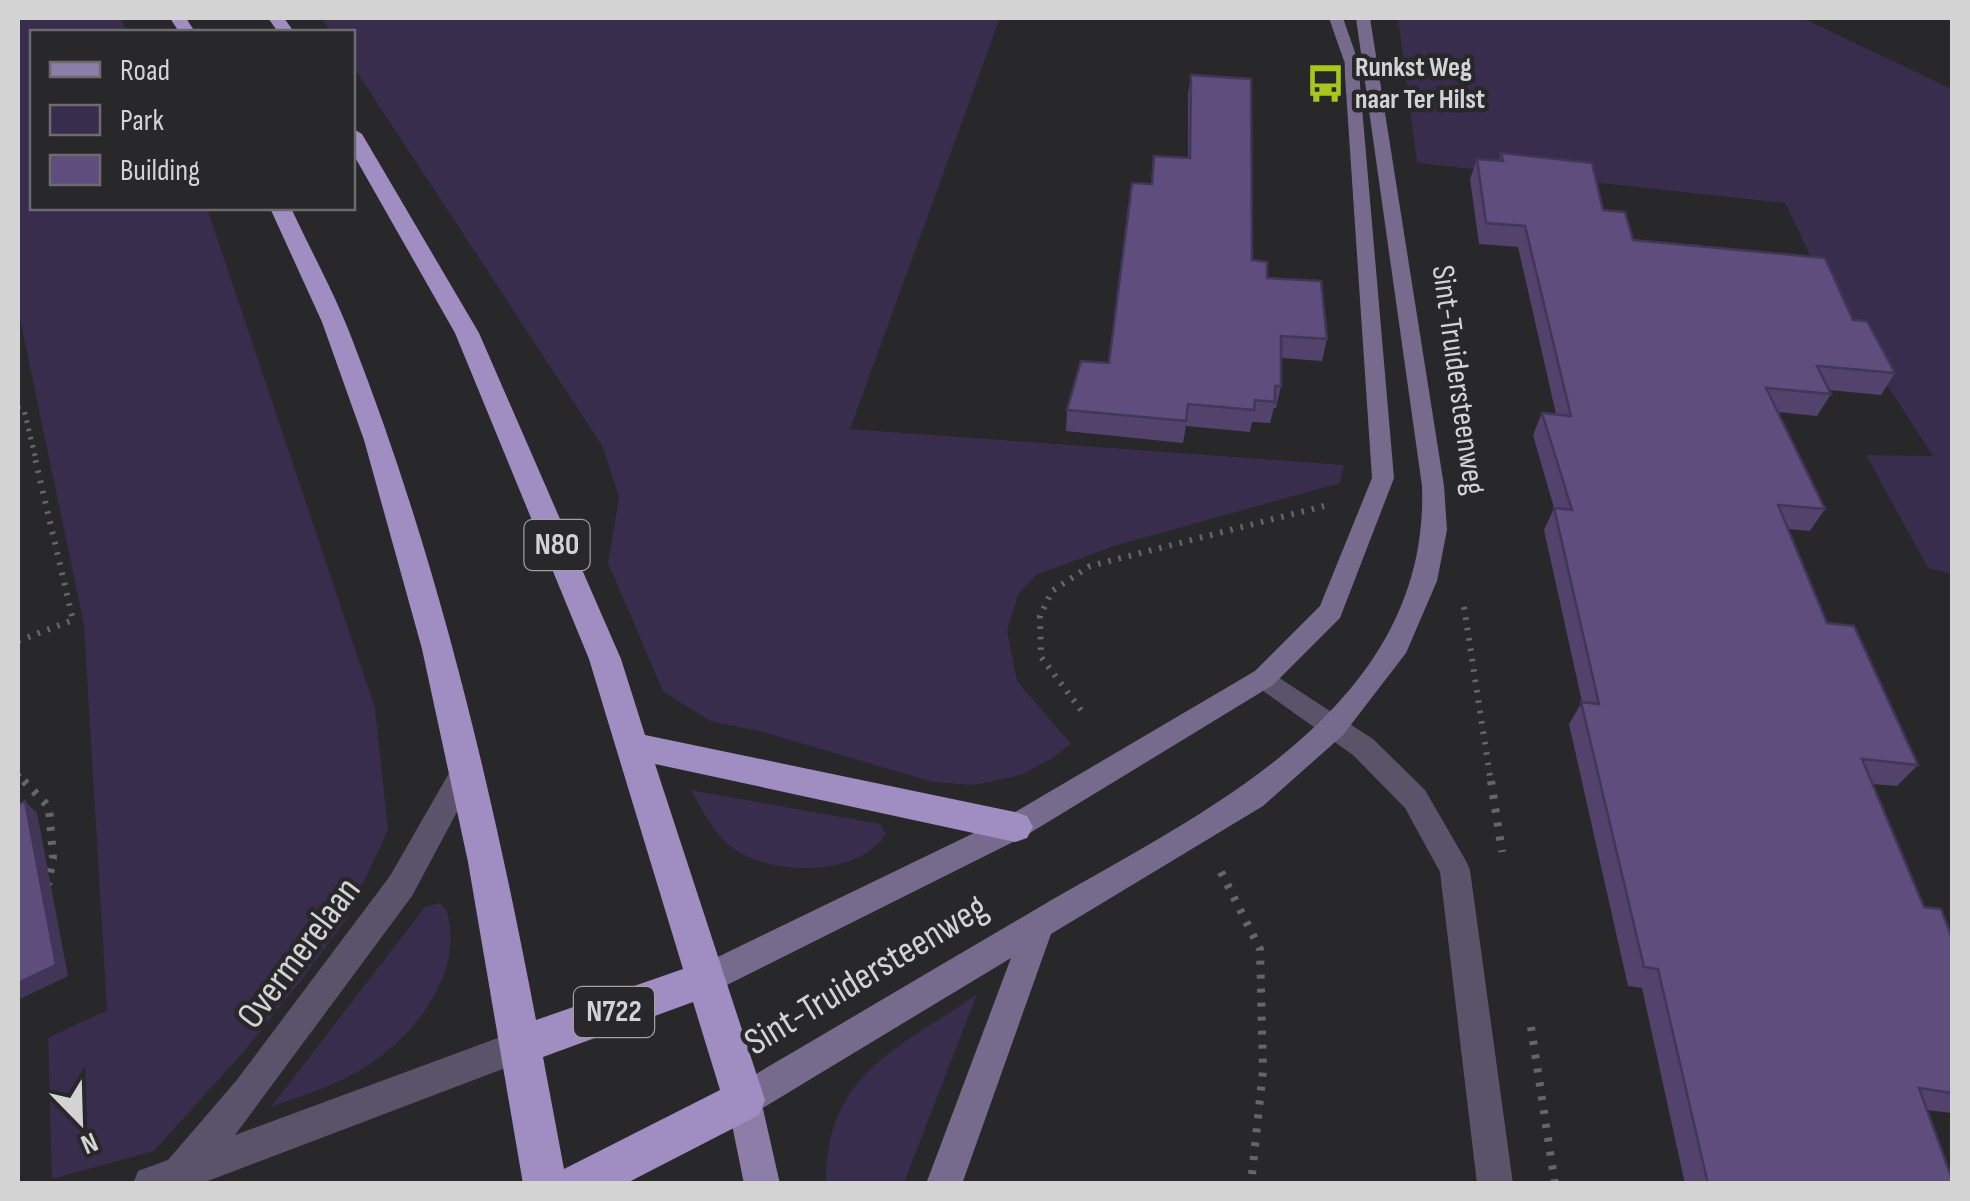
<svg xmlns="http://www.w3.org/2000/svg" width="1970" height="1201" viewBox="0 0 1970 1201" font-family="'Sofia Sans Condensed',sans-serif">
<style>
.green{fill:#382d4c}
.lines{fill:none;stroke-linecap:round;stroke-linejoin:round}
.path-far2{stroke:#666567;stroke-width:5;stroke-dasharray:2.5 6;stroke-linecap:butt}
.path-far1{stroke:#666567;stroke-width:6;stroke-dasharray:2.5 8;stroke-linecap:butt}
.path{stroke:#666567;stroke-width:8;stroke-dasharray:4 10;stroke-linecap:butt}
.street{fill:#5a5369;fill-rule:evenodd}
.secondary{fill:#776b8d;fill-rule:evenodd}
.primary{fill:#8c7da9;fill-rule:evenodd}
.highway{fill:#a08dc2;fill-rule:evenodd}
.wall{fill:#52426c}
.shaded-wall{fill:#423658}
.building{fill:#5f4d7e;stroke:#423658;stroke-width:2.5}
.labels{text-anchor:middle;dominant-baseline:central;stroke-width:9;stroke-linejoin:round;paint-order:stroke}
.far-poi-label{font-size:28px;font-weight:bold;fill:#d3d3d4;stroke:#28272a;text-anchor:start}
.shield{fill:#28272a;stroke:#a09fa1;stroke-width:2.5}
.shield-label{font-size:30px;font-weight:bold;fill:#d3d3d4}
.street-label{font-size:32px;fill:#d3d3d4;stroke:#28272a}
.near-street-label{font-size:38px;fill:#d3d3d4;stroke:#28272a}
</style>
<rect width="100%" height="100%" fill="#28272a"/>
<g class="green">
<polygon points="18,18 120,18 127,32 32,32 32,208 207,208 375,708 388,830 347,918 305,975 247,1048 154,1151 52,1179 48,1038 107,1010 84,625 18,309"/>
<polygon points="321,18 1000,18 850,429 1344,465 1340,483 1114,546 1036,575 1018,595 1007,631 1017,681 1071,744 1051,759 1021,775 974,785 933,782 763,732 710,721 663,691 608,563 619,498 603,447 353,66 352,32 331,32"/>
<polygon points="1398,18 1802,18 1952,89 1952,574 1928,568 1866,455 1933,456 1832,301 1785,203 1417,163"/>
<path d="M691,790L880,824L886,834C858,878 769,876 731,847C713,832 702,810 691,790Z"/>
<path d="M439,903L446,909C466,969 418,1032 370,1064C341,1084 304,1095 271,1107L425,907Z"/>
<path d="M977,994L904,1183H826C826,1072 898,1050 977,994Z"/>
</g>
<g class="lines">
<polyline class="path-far2" points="18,408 24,410 35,456"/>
<g class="path-far1">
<polyline points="1464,607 1491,783"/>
<polyline points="18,641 73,620 34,454"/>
<polyline points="1081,710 1041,657 1040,616 1052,591 1090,566 1324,506"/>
<polyline points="18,775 26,783"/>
</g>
<g class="path">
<polyline points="24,781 49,807 53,858 48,885"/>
<polyline points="1491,781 1502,852"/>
<polyline points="1221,872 1260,949 1263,1070 1251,1184"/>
<polyline points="1531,1027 1555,1184"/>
</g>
<g class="street">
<polygon points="1264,668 1373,739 1425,790 1466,861 1470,870 1513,1184 1477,1184 1440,872 1405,808 1353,755 1255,685 1251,678 1255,671"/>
<polygon points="466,757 476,761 480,769 412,896 235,1135 522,1029 534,1033 539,1045 534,1057 200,1184 133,1184 138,1171 168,1160 236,1081 390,876 456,761"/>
</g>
<g class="secondary">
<polygon points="1329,18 1343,18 1358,61 1394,478 1340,618 1273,685 1025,836 717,990 706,994 695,990 690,979 695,968 1005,818 1255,671 1320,606 1372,478 1344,61"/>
<path d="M1356,18H1370L1444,486L1447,530L1437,581L1406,653L1343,735L1263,806L1051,934L962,1184H926L1011,958L756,1112L744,1117L732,1112L727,1100L732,1088C834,1028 936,968 1038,908C1203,812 1430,709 1422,486Z"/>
</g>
<polygon class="primary" points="744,1083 756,1088 761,1100 780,1184 744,1184 727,1100 732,1088"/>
<g class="highway">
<polygon points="170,18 186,18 195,32 179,32"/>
<polygon points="268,18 284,18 294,32 278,32"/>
<path d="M352,128L362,134L479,333L621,659L645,735L1015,812L1027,816L1033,827L1027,838L1015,842L655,764L765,1100L759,1115L625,1184H523L468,862L422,649L364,440L322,322L270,208H291C311,251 335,294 352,339C438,559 492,789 536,1020L683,969L589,659L455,333L352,152ZM693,1002L720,1090L564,1169L543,1057Z"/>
</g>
</g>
<g class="wall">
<polygon points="1191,75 1252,260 1327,339 1322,361 1281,358 1281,386 1276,408 1274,408 1270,423 1252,422 1250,432 1186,426 1183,443 1066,431 1067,410 1109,363 1152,184 1188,158 1188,94"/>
<polygon points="1501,153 1603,210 1633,240 1853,320 1895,373 1881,395 1829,390 1831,394 1817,416 1778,412 1825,509 1810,531 1788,529 1827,623 1918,765 1897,786 1872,784 1924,907 1952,938 1952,1113 1927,1110 1952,1184 1685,1184 1642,988 1628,986 1569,724 1582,702 1544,530 1554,508 1533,435 1542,413 1556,414 1518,247 1479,244 1470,179 1477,159 1499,161"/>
</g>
<polygon class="shaded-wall" points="25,801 37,813 68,976 18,1000"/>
<g class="building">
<polygon points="1191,75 1251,79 1252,260 1267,262 1267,278 1321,281 1327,339 1281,336 1281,386 1275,386 1275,402 1255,400 1254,410 1188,404 1186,421 1067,410 1081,361 1109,363 1132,183 1152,184 1154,156 1190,158"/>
<polygon points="1501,153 1592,163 1603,210 1625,212 1633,240 1825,258 1853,320 1867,321 1895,373 1817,366 1831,394 1766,388 1825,509 1778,505 1827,623 1854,626 1918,765 1862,759 1924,907 1941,909 1952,938 1952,1093 1919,1088 1952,1179 1952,1184 1708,1184 1658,969 1644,967 1581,702 1599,704 1554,508 1572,510 1542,413 1571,416 1525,226 1486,223 1477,159 1503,161"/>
<polygon points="25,801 56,965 18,983 18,805"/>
</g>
<defs>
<symbol id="bus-bare" viewBox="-9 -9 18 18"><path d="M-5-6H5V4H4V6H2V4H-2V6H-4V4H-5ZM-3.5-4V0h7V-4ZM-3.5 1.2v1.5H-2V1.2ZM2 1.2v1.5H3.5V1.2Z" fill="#a8c71c" stroke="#28272a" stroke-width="2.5" paint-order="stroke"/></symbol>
</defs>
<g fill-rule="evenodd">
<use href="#bus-bare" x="1298" y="56" width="55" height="55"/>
</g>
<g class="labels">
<g class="far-poi-label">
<text x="1355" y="67">Runkst Weg<tspan x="1355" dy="32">naar Ter Hilst</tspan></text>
</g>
<g class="shield">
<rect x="524.5" y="520" width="65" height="50" rx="8"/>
<rect x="574" y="987" width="80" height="50" rx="8"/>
</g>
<g class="shield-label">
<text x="557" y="545">N80</text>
<text x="614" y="1012">N722</text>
</g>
<g class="street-label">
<text transform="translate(1458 380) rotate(82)">Sint-Truidersteenweg</text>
</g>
<g class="near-street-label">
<text transform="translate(299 953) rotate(-53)">Overmerelaan</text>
<text transform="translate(866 975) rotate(-31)">Sint-Truidersteenweg</text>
</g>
</g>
<rect width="1970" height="1201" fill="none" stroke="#d3d3d4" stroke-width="40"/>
<rect x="30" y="30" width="325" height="180" fill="#28272a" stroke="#6c6c6e" stroke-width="2.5"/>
<rect x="50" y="62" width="50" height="15" fill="#8c7da9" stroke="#6c6c6e" stroke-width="2.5"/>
<text x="120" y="80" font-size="30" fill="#d3d3d4">Road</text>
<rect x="50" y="105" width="50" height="30" fill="#382d4c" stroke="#6c6c6e" stroke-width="2.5"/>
<text x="120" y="130" font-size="30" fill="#d3d3d4">Park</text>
<rect x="50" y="155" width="50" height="30" fill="#5f4d7e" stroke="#6c6c6e" stroke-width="2.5"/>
<text x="120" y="180" font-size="30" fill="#d3d3d4">Building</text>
<g transform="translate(80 1121) rotate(157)" stroke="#28272a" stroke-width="8" paint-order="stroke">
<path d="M0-8L18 38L0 25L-18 38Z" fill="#d3d3d4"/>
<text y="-15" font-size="28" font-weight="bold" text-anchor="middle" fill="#d3d3d4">N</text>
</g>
</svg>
